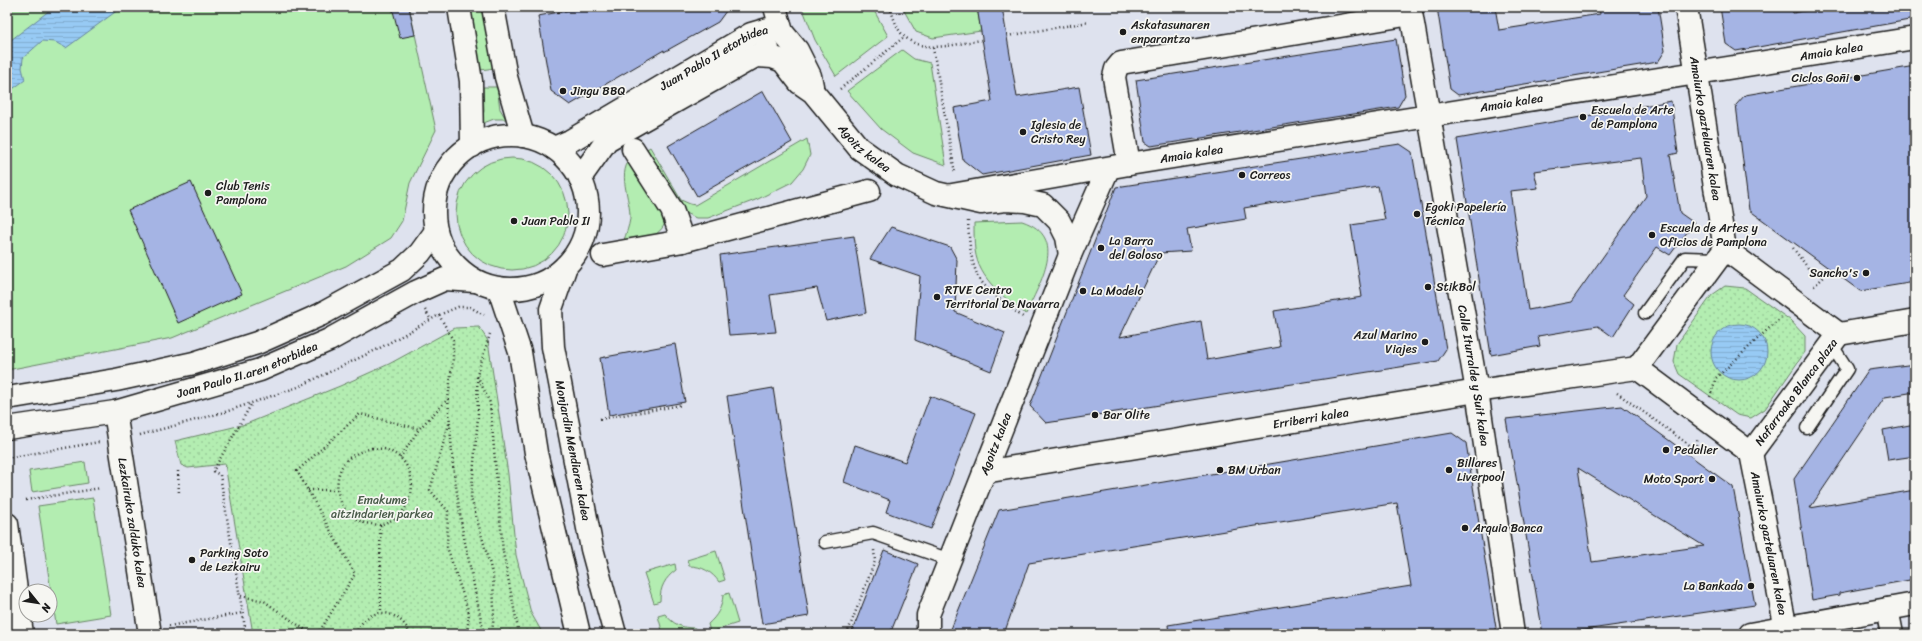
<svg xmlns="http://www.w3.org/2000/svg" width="1922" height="641" viewBox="0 0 1922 641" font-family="Sriracha,sans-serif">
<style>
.grass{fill:#b3edb1;stroke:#688466}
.park{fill:url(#park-dots);stroke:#688466}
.water{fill:url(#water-rules);stroke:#66849e}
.building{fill:#a5b4e4;stroke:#1c1c1c;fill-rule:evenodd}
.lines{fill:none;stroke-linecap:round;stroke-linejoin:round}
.lane-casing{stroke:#1c1c1c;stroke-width:15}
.street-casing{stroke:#1c1c1c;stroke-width:25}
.secondary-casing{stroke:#1c1c1c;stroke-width:25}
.path{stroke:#1c1c1c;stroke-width:2.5;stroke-dasharray:1 3;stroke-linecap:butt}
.lane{stroke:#f6f6f2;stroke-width:12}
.street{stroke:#f6f6f2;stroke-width:22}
.secondary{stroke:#f6f6f2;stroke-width:22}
.poi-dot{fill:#1c1c1c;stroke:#f6f6f2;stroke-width:1.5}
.labels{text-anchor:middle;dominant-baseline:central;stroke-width:3.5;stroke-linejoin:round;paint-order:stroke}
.poi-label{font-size:12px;fill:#1c1c1c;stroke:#f6f6f2;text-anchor:start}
.street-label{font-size:12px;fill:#1c1c1c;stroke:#f6f6f2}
.park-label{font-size:12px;fill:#495b49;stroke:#f6f6f2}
</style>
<defs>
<pattern id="park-dots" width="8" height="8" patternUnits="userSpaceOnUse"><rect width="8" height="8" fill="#b3edb1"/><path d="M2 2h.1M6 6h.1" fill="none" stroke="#99cb98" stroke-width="1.8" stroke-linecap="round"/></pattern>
<pattern id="water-rules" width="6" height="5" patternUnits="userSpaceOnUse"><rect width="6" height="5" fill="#97caf4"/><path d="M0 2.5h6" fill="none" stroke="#82add1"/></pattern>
</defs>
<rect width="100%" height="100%" fill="#dee2ee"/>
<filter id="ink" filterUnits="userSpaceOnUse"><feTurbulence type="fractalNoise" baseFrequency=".025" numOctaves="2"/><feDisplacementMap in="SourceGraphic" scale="8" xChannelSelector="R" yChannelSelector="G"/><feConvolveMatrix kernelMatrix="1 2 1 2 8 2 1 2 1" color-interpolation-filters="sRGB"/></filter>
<g filter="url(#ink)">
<g class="grass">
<polygon points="7,7 409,7 436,130 410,183 402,221 391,238 346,266 172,338 7,370"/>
<polygon points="470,7 484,7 495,68 480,70"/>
<polygon points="802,7 872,7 888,36 836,76 815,40"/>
<polygon points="902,7 977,7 981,31 933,38 916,32"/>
<polygon points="902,50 914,59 930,63 946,165 913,153 881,129 847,91"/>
<polygon points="483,87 497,87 500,109 506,119 494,119 481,124 484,111"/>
<polygon points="807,139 810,155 803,169 792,182 758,199 708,218 696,218 683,212 644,151 650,147 681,200 690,204 695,205"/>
<path d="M633,156L667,219C658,241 645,237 624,240C626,234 629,226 630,219C631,198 615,172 633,156Z"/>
<circle cx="512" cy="214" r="56"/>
<path d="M1022,221C1070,237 1039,283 1026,314C1004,297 979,280 975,250C974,241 974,232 974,223Z"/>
<polygon points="85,462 88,483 32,492 29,471"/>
<polygon points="93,498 111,615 56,624 38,506"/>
<path d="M716,551L725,580L719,582C712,572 702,566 689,566L687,560Z"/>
<path d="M675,564L676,570C665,578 660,587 660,601L654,603L644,573Z"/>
<path d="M729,593L738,623L710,632L708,624C717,616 722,608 723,595Z"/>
<path d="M665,614C673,624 681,628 695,628L697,634H663L658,616Z"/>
</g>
<g class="park">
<polygon points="1725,286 1745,288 1790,320 1805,336 1805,352 1765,409 1751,418 1737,415 1679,374 1674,362 1677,344 1712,295"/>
<polygon points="479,327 488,341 508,474 516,555 531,613 543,634 253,634 225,464 188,468 181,465 175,441 246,424 340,386 389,364 455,328"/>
</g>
<g class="water">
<polygon points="54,7 122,7 66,48 55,42 42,41 23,58 22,68 25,80 7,93 7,43"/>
<circle cx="1739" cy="352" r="28"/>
</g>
<g class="building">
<polygon points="392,7 409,7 415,35 400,38"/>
<polygon points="586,7 729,7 718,22 664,52 664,50 570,105 551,91 538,16"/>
<polygon points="977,7 1002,7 1017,97 1079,87 1091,155 982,175 963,160 954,108 992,101"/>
<polygon points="1437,7 1495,7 1499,30 1600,14 1599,7 1658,7 1665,51 1658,62 1458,95 1450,89"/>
<polygon points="1720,7 1792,7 1793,13 1826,7 1915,7 1915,19 1736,51 1726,44"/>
<polygon points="1396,39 1405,95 1398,107 1151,146 1145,142 1136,80"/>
<polygon points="1915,66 1915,282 1860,291 1749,210 1736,105 1745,95"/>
<polygon points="763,91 792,142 697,196 668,146"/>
<path d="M1671,101L1678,153L1670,155L1680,213L1694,223L1670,255L1657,247L1623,295L1634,304L1613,337L1598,326L1538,336L1540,346L1491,355L1457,139ZM1641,158L1646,196L1571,302L1528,310L1510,191L1538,188L1534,171Z"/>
<path d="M1400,144L1412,152L1446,349L1438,361L1046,423L1030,406L1116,187ZM1378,186L1385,220L1351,225L1362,297L1274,311L1280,347L1207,360L1201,321L1120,337L1160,253L1191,251L1187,229L1246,219L1244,208Z"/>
<polygon points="191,182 242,294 178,323 128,210"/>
<polygon points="891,227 950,247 957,260 955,312 1005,333 991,371 915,340 920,276 870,259"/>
<polygon points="854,236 866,313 826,321 817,288 770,295 776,332 729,335 720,255"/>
<polygon points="675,344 685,402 609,415 600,358"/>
<polygon points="1915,364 1915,392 1885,397 1810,508 1915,490 1915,579 1839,593 1839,595 1812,600 1794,479 1869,370"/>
<polygon points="773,388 809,616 762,624 727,396"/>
<polygon points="930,396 976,413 931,529 886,512 890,500 844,482 855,445 905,462"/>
<path d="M1622,406L1733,487L1755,605L1556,634H1543L1506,419ZM1578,468L1704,546L1592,562Z"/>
<polygon points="1915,424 1915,456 1888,460 1883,430"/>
<polygon points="1452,433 1466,443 1497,634 1169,634 1168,625 1411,586 1397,503 1029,563 1004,634 949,634 999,510"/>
<polygon points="884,550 918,564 890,634 851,634"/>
</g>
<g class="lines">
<defs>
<g id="lane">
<polyline points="1645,313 1685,258 1717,259"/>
<polyline points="1807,428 1847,369 1831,344"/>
<polyline points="825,542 873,533 950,560"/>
</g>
<g id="street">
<polyline points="775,7 782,32 797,50 810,76 812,86"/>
<path id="s1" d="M1410,7L1477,391L1513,634"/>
<path id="s2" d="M1686,7L1725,249"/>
<path id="s3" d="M756,56L772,57L783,61L800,83L813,92L859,148L897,175L936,193L981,203L1005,200L1025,201L1043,205L1059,221L1067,237L1070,255"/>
<path id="s4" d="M554,148L570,141L751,34L768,29L782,32"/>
<polyline points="633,149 672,210 683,241"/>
<polyline points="1129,164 1114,77 1116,69 1121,63 1411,14"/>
<polyline points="580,178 607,140 768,49"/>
<path id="s5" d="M952,195L1129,164L1915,38"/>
<polyline points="603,255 683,241 869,191"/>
<polyline points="1839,334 1915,321"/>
<path id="s6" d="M1637,368L1751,453L1839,334"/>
<polyline points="1637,368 1725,249 1839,334"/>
<path id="s7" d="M1751,453L1787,634"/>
<path id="s8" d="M984,472L1477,391L1637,368"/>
<polyline points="7,524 22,634"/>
<polyline points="1887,609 1892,634"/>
<path id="s9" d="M928,634V615L1070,255L1108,169"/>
<polyline points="1750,634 1915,604"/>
</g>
<g id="secondary">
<polyline points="459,7 471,81 472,146"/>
<polyline points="493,7 506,77 523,136"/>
<circle cx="511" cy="212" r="77"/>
<path id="s10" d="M566,266L551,309L553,347L592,549L615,634"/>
<polyline points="499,289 520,352 536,453 579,634"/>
<polyline points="7,398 116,380 194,363 257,343 320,315 402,270 420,253 436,231"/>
<path id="s11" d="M115,412L150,634"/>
<path id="s12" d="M7,428L115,412L260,370L329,340L416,292L445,279L475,281"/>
</g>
</defs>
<use href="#lane" class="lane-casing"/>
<use href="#street" class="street-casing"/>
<use href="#secondary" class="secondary-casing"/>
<g class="path">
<path d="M890,7C893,16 897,31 905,37C925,55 959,43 982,40"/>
<polyline points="1007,36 1089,22"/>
<polyline points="933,48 955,173"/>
<polyline points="840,89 904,37"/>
<path d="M968,221C969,239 970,258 977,274C982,288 1011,308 1023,317"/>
<polyline points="1793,248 1808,268 1824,277 1812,288"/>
<polyline points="425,310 431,320"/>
<polyline points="439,315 453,340 453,359 448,399 453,465 462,528 484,634"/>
<polyline points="490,334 477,375 490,403 503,552 519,634"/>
<polyline points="477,377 478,416 471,498 493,576 494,611 492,634"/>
<polyline points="1617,393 1695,449 1698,438"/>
<polyline points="1710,397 1716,378 1781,317"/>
<polyline points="600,419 682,405"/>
<polyline points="449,424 430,490 448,511 447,547 469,613 467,634"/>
<polyline points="140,435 225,412 298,387 378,349 439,315 458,307 470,307 484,315"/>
<path d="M372,448C377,449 383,448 387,450C413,459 419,491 403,511C398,518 388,522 380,525C374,524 367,524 362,522C338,513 330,482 345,462C352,454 362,451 372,448Z"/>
<polyline points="7,458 99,442"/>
<polyline points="400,458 419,429"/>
<polyline points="178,471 179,494"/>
<polyline points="308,490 337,490"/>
<polyline points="26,500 101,488"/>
<polyline points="380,525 381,612"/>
<polyline points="241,596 264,601 311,634"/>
<polyline points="169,626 242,613"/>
<polyline points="120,634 128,633"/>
<polyline points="246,634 220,475 213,471 252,403"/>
<polyline points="318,634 355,574 297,471 360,414 419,429 448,399"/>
<path d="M356,634C366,605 399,607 410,634"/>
<polyline points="847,634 875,561 874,550"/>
</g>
<use href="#lane" class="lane"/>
<use href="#street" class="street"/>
<use href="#secondary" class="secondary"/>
</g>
</g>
<g class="poi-dot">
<circle cx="1123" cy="32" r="4"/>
<circle cx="1857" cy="78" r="4"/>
<circle cx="563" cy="91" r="4"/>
<circle cx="1583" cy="117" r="4"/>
<circle cx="1023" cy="132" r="4"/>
<circle cx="1242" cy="175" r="4"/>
<circle cx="208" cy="193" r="4"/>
<circle cx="1417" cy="214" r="4"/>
<circle cx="514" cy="221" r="4"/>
<circle cx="1652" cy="235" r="4"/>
<circle cx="1101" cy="248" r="4"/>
<circle cx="1866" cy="273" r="4"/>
<circle cx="1428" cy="287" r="4"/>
<circle cx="1083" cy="291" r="4"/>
<circle cx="937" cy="297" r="4"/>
<circle cx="1425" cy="342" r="4"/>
<circle cx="1095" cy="415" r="4"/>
<circle cx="1666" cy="450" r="4"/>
<circle cx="1220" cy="470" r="4"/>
<circle cx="1449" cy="470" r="4"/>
<circle cx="1712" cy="479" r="4"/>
<circle cx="1465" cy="528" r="4"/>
<circle cx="192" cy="560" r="4"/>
<circle cx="1751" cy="586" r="4"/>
</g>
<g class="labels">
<g class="poi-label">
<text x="1131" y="25">Askatasunaren<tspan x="1131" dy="14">enparantza</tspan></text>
<text x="1849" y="78" text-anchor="end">Ciclos Goñi</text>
<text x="571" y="91">Jingu BBQ</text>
<text x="1591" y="110">Escuela de Arte<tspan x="1591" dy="14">de Pamplona</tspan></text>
<text x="1031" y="125">Iglesia de<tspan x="1031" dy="14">Cristo Rey</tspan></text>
<text x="1250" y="175">Correos</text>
<text x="216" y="186">Club Tenis<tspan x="216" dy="14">Pamplona</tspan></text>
<text x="1425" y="207">Egoki Papelería<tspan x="1425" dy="14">Técnica</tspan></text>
<text x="522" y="221">Juan Pablo II</text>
<text x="1660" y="228">Escuela de Artes y<tspan x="1660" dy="14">Oficios de Pamplona</tspan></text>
<text x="1109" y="241">La Barra<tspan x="1109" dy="14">del Goloso</tspan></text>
<text x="1858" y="273" text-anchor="end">Sancho's</text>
<text x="1436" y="287">StikBol</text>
<text x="945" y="290">RTVE Centro<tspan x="945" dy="14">Territorial De Navarra</tspan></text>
<text x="1091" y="291">La Modelo</text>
<text x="1417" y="335" text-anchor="end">Azul Marino<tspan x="1417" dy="14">Viajes</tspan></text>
<text x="1103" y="415">Bar Olite</text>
<text x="1674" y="450">Pedalier</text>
<text x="1457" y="463">Billares<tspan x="1457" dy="14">Liverpool</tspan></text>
<text x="1228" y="470">BM Urban</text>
<text x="1704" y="479" text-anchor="end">Moto Sport</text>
<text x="1473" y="528">Arquia Banca</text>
<text x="200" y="553">Parking Soto<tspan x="200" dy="14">de Lezkairu</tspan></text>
<text x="1743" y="586" text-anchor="end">La Bankada</text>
</g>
<g class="street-label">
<text stroke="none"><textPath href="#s5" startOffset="891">Amaia kalea</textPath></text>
<text stroke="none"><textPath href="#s4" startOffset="184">Juan Pablo II etorbidea</textPath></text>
<text stroke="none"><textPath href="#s5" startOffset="567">Amaia kalea</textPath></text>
<text stroke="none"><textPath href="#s2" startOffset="123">Amaiurko gazteluaren kalea</textPath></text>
<text stroke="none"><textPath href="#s3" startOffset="148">Agoitz kalea</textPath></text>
<text stroke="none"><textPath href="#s5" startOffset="243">Amaia kalea</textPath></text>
<text stroke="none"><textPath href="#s12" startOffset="248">Joan Paulo II.aren etorbidea</textPath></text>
<text stroke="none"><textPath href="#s1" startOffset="374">Calle Iturralde y Suit kalea</textPath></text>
<text stroke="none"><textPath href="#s6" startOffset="218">Nafarroako Blanca plaza</textPath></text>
<text stroke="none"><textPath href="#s8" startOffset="331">Erriberri kalea</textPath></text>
<text stroke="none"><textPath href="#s9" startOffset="203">Agoitz kalea</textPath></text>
<text stroke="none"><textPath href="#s10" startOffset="189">Monjardin Mendiaren kalea</textPath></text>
<text stroke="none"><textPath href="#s11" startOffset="112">Lezkairuko zalduko kalea</textPath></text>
<text stroke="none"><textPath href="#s7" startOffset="92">Amaiurko gazteluaren kalea</textPath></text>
</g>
<g class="park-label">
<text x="382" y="500">Emakume<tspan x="382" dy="14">aitzindarien parkea</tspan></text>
</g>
</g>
<rect width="1922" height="641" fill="none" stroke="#f6f6f2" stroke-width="24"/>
<rect x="12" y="12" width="1898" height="617" fill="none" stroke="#1c1c1c" stroke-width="1.5" filter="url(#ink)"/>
<g transform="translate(38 603) rotate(120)"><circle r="19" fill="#f6f6f2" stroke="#9f9f9c"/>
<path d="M0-3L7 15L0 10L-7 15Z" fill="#1c1c1c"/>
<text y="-6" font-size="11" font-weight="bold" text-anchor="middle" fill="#1c1c1c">N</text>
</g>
</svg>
